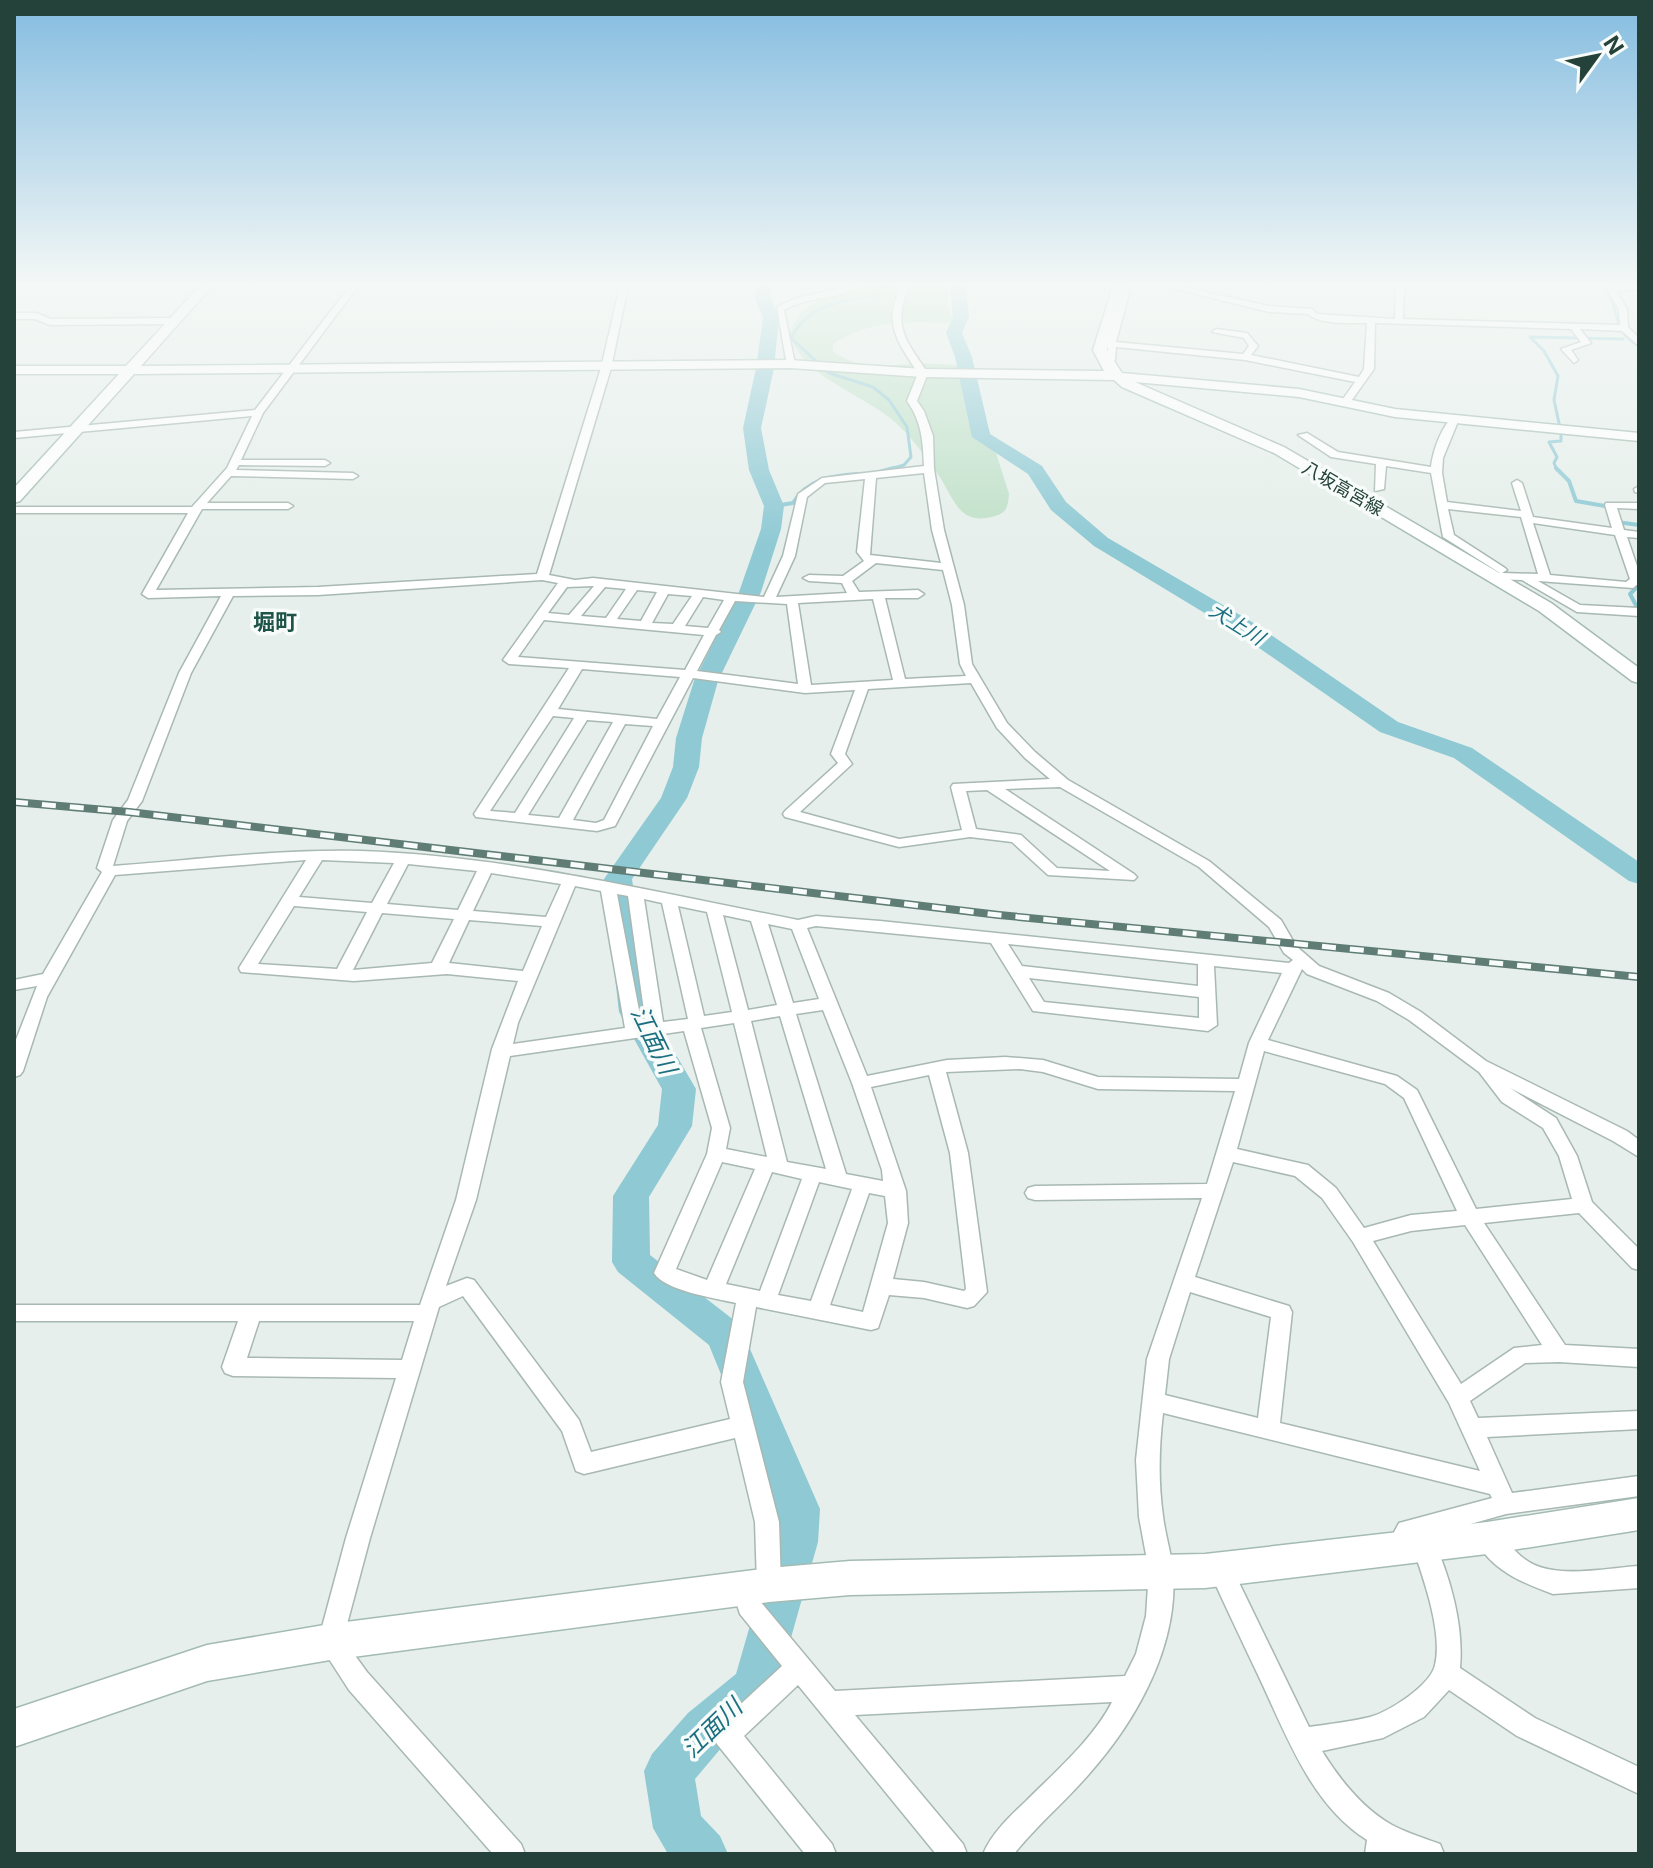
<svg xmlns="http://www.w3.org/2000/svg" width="1653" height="1868" viewBox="0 0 1653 1868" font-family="Inter,'Noto Sans JP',sans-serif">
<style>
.green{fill:#bfe0c8}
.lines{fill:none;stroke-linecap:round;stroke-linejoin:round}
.stream-far1{stroke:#8ec9d4;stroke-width:3}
.stream{stroke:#8ec9d4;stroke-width:4}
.river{fill:#8ec9d4;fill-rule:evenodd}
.street-casing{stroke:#a8b8b2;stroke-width:3}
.secondary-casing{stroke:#a4bbb3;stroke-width:3}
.street{fill:#fff;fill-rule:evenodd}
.secondary{fill:#fff;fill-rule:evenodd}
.rail-casing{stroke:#5f7d75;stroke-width:8}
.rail{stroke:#f7fbf9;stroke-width:5;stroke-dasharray:14;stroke-linecap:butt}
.labels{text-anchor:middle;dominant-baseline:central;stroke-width:7;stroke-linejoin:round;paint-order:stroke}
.far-street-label{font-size:18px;fill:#24423a;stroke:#f7fbf9}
.far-water-label{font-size:20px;font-style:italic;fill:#1c6f80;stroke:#f7fbf9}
.far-quarter-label{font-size:22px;font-weight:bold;fill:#1f5548;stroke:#f7fbf9}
.water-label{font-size:24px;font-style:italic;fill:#1c6f80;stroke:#f7fbf9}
</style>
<rect width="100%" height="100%" fill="#e6efeb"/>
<path class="green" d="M862,286H948L947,306L955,323C908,322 874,318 833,344V352C869,373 874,365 912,364C931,363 950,364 969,367L1009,494C1008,506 1007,513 995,516C985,519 974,520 965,514C955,507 948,490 941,479C926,457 911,435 890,418C858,392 803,377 789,333C793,327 797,316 803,311C818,296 844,296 862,286Z"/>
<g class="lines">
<g class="stream-far1">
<path d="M880,286L875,296C840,301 809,304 791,338L829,373L873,387L889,400L907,427L911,457L904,465L887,470"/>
<path d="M1604,286C1621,309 1611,330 1639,346"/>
<polyline points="1560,428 1554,400 1558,376 1544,351 1530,337 1623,339"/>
<polyline points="1557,470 1554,463 1557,457 1549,442 1561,441 1561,432"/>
</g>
<g class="stream">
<polyline points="1556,468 1569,481 1576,501 1605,506"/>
<polyline points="879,472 894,468"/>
<path d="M774,506L793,503C808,479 831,476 857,474"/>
<polyline points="1617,522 1639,525"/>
<polyline points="1639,585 1630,594 1639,611"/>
</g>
<g class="river">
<polygon points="756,286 771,286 771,299 779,318 774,368 761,428 769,470 784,506 781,529 761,592 718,681 702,738 699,767 687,798 632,879 651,1012 696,1089 692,1126 649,1197 650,1255 739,1324 820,1509 818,1542 772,1705 722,1747 695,1779 701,1816 720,1836 728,1854 668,1854 653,1828 644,1771 652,1754 688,1713 736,1674 774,1542 776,1509 709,1345 618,1272 612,1262 613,1196 658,1125 662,1089 619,1012 604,879 661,798 673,767 676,738 694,681 739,592 761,529 764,506 749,470 743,428 756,368 763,318 755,299"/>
<polygon points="950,286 966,286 969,317 962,333 972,357 990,434 1042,466 1066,502 1108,538 1252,622 1398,722 1472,748 1639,862 1639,884 1629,881 1454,758 1380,732 1236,632 1094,546 1051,510 1028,474 972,437 955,357 946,333 953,317"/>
</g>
<defs>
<g id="street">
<path d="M350,286H358L263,413L241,460H325L330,463L325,466L239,465L236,470L353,473L358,476L353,479L231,476L207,503H288L293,506L288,509H202L156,590L318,587L537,574L601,368L620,286H628L611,368L549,575L575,580L593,578L764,597L783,556L798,494L822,478L924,466C923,442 922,422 907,401L918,373C897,341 883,324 901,286H909C892,325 905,340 928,373L917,401L924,411L933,436L934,469L944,530L964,605L972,664L1007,723L1035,752L1068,780L1209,861L1281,920L1296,946L1319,966L1389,993L1421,1012L1486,1061L1627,1131L1639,1140V1157L1613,1141L1510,1088L1556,1118L1577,1156L1592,1202L1639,1249V1270L1632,1268L1579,1213L1484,1223L1565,1345L1639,1349V1367L1559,1362L1525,1363L1470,1401L1478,1418L1639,1411V1429L1487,1437L1512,1493L1639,1476V1496L1506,1514L1428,1536L1432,1537C1450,1576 1464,1625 1460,1668L1535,1718L1639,1767V1794L1517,1736L1449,1690L1424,1717L1383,1738L1322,1751C1340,1780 1362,1808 1392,1825C1407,1833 1424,1838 1440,1844L1444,1854H1365L1367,1840C1311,1805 1286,1734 1259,1677C1242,1641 1225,1606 1209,1570L1213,1562L1221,1559L1229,1562L1309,1727C1329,1724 1350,1722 1370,1717C1389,1712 1431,1685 1435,1665C1443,1632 1423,1577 1412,1545L1415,1540L1406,1555L1398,1558L1390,1555L1386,1547L1399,1523L1492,1498L1490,1494L1163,1413C1159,1448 1158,1481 1163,1516C1165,1534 1171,1552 1173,1570C1179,1645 1137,1720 1089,1774C1065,1802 1037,1825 1014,1854H983C992,1833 1010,1816 1026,1801C1055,1772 1094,1738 1112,1702L855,1715L963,1844L967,1854H936L798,1685L744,1736L832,1844L836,1854H805L717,1744L713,1735L717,1726L782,1666L740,1614L732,1589L736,1581L744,1578L752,1581L759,1600L835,1691L1125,1676L1136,1654L1146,1616L1149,1571L1139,1517L1136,1460L1147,1359L1202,1198L1035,1200L1028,1198L1025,1193L1028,1188L1035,1186L1207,1184L1235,1091L1098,1089L1043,1072L1020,1069L946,1072L968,1153L987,1292L974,1306L967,1308L924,1298L889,1295L878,1328L871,1330L756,1307L743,1382L779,1522L781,1585L777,1593L769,1596L761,1593L757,1585L755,1522L735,1438L584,1474L576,1471L562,1431L463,1296L439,1307L370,1538L343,1639L367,1672L521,1844L525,1854H493L349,1690L318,1642L346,1538L396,1378L233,1376L225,1373L222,1367L238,1321H14V1305H420L456,1200L492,1049L518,981L447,974L354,981L241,972L239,968L306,860L115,875L47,997L23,1071L20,1075L14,1077V1045L37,986L14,990V980L43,974L102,872L97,868L113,820L128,800L179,673L221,596L148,598L142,594L188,513H14V507H192L227,468L252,416L14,438V432L255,410ZM924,473L932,530L941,563L870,555L876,478ZM865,479L857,552L864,561L843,576L809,575L803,578L809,581L842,583L847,593L776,597L795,556L807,497L825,483ZM876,563L943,570L952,605L960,664L966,676L905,679L885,598H918L924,594L918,590L859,592L852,581ZM542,580L558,583L503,660L509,664L569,668L474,814L476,817L597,831L615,826L693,678L805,693L855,690L831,754L838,763L785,811L783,814L785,817L899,847L970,837L1012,842L1048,875L1134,880L1137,877L1134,874L1005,789L1060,787L1199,867L1269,927L1284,953L1293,960L1289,963L880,921L816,916L798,920C654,892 508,856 361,851C278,849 196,860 113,866L127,821L142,801L191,673L233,596L318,595ZM594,586L569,615L548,613L567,587ZM605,587L626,589L606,618L581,616ZM637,590L657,592L641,621L617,619ZM668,594L692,596L673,624L652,623ZM703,597L724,600L708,628L685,626ZM873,599L893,680L811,685L798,603ZM735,601L787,604L798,684L697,671L716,635L721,632L719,630ZM544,620L704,635L685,670L518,657ZM582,669L680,677L657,719L558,709ZM971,683L997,728L1025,758L1050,779L953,784L951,787L962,830L899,839L800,812L852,764L845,754L868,689ZM553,716L574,718L515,813L490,811ZM587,720L613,722L559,818L528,815ZM625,724L653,726L604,820L596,823L573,820ZM987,790L1110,871L1057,868L1021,835L976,829L966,791ZM322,860L394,863L372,903L299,897ZM408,864L477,871L458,910L387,904ZM491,873L561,884L546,917L473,911ZM575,886L601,891L625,1028L513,1044L518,1023ZM617,894L628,896L646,1025L642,1026ZM644,899L662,903L688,1019L663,1022ZM294,906L367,912L337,969L258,964ZM678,906L707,912L732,1012L704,1016ZM382,913L454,919L432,963L353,970ZM723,915L751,921L777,1005L748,1010ZM469,920L542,926L523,971L449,963ZM768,924L792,929L819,999L793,1003ZM816,926L991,943L1033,1011L1208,1031L1217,1025L1214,966L1282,973L1249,1043L1239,1079L1098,1077L1043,1060L1005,1057L947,1060L867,1076L807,928ZM1008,944L1198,964V986L1022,966ZM1302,969L1307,974L1377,1001L1409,1020L1479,1072L1502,1102L1543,1128L1559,1156L1572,1199L1476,1209L1417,1090L1397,1076L1268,1040ZM1029,978L1199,997V1018L1044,1002ZM823,1010L852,1083L882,1170L883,1181L846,1174L796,1014ZM780,1016L826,1169L787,1162L751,1021ZM734,1023L767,1157L726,1149L730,1128L701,1028ZM684,1031L712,1128L707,1154L654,1273C665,1291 715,1298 736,1303L721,1382L730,1419L591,1452L579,1420L474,1280L467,1278L446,1286L476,1200L510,1056ZM1264,1051L1385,1084L1404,1098L1457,1211L1411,1215L1364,1228L1336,1188L1308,1165L1237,1149ZM929,1075L950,1153L966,1289L964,1291L924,1282L893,1279L908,1223L906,1191L871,1087ZM722,1162L755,1169L707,1280L676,1269ZM1233,1162L1295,1176L1322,1198L1353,1242L1449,1403L1480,1471L1280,1423L1292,1312L1289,1306L1195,1277ZM772,1172L802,1179L760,1291L726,1284ZM819,1182L852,1189L811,1301L778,1295ZM869,1193L885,1196L888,1223L863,1312L830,1305ZM1465,1225L1542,1345L1514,1348L1461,1384L1373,1241L1411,1231ZM1190,1292L1271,1317L1258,1418L1165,1395L1169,1359ZM259,1321H414L402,1360L247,1358Z"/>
<path d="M849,286H860C838,300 808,296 784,310L795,364L787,366L777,307L794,299Z"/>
<path d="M1123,286H1131L1116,342L1243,354L1249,346L1244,338L1212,332L1216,329L1247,333L1258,346L1251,355L1359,377L1364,369L1367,323C1350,323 1320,325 1308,314L1269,312L1164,286H1178L1269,306L1312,309L1317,314L1395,319L1396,286H1404L1403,319L1620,325L1619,309L1604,286H1639V290L1616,291L1627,309L1628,327L1639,338V346L1622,331L1580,329L1591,343L1571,350L1578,360L1574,363L1561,349L1581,342L1571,329L1375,323L1374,369L1349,404L1346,405L1341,402L1355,382L1245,360L1116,347L1115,360L1108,365H1102V361L1108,357V342Z"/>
<polygon points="14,313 36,313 51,319 175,318 179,321 175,324 50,325 35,319 14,319"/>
<path d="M1454,416L1459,419L1443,458L1442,473L1447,502L1521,511L1512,483L1517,480L1522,483L1533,517L1612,528L1605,505L1606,503H1639V509L1617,508L1624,530L1639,532V538L1627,537L1639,572V583L1633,588L1538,581L1580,605L1639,608V616L1577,612L1522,580L1491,579V575L1500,573L1443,537L1431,473L1386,466L1384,489L1375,491L1376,464L1331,457L1298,435L1307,433L1338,452L1431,467C1433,450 1442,425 1454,416ZM1448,509L1521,517L1538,574L1502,573L1507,570L1505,568L1454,535ZM1533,523L1615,535L1630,579L1626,582L1550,575Z"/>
<polygon points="1639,486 1639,493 1635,492 1634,489"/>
<path d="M1487,1527C1504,1534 1511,1550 1526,1560C1553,1580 1606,1568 1639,1566V1588L1553,1594C1523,1583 1490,1570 1475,1538L1479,1530Z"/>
</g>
<g id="secondary">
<polygon points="200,286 212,286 141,366 790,360 923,369 1104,371 1093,350 1113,286 1125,286 1107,350 1122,373 1299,389 1395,409 1639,433 1639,441 1395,417 1299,397 1135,382 1284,447 1551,603 1639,668 1639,683 1632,681 1539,611 1274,453 1122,387 1114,380 923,377 790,368 134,374 20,501 14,503 14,488 119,374 14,374 14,366 126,366"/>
<polygon points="1639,1498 1639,1530 1487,1554 1205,1588 850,1595 769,1602 330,1660 207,1681 14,1747 14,1709 207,1645 330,1624 769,1568 850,1561 1205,1554 1487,1522"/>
</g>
</defs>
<use href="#street" class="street-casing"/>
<use href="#secondary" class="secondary-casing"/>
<use href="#street" class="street"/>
<use href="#secondary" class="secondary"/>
<defs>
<polyline id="rail" points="14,802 129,812 999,915 1639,977"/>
</defs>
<use href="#rail" class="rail-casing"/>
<use href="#rail" class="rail"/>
</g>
<linearGradient id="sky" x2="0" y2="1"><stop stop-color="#84bce0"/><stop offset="0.52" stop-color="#f4f8f6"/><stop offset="1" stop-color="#f4f8f6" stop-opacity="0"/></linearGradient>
<rect width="1653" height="547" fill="url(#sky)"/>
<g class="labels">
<g class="far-street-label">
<text transform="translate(1343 488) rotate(30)">八坂高宮線</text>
</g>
<g class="far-water-label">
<text transform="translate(1237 624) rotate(32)">犬上川</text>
</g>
<g class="far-quarter-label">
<text x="275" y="622">堀町</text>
</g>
<g class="water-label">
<text transform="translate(654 1040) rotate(64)">江面川</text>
<text transform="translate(712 1728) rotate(-44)">江面川</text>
</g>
</g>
<rect width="1653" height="1868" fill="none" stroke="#24423a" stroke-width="32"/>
<g transform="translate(1597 56) rotate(57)" stroke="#f7fbf9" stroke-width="6" paint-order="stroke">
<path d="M0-6L14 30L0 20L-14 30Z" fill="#24423a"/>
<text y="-12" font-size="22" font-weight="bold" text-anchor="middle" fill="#24423a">N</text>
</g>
</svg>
